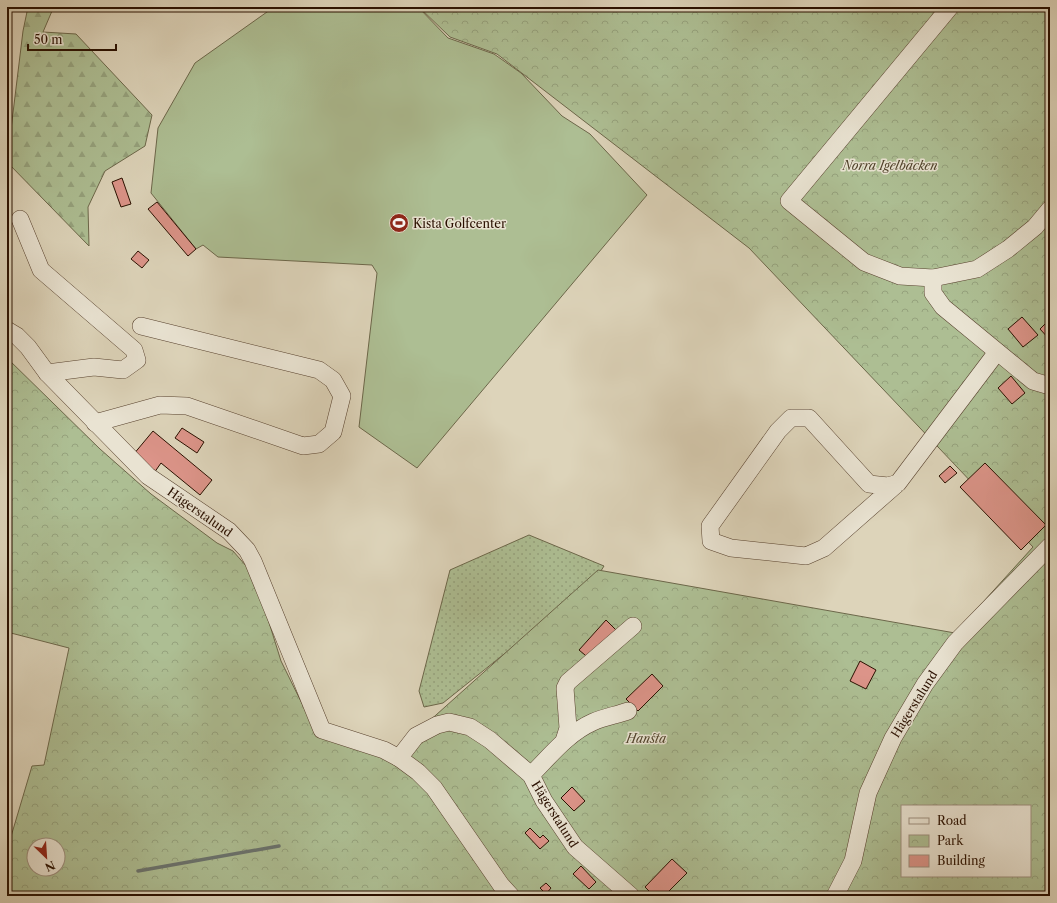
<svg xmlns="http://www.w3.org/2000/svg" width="1057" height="903" viewBox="0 0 1057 903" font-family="'Libre Caslon Text',serif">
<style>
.grass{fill:url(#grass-dots);stroke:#6c674a}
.forest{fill:url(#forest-firs);stroke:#6c674a}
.park{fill:url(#park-crowns);stroke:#6c674a;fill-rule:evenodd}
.pitch{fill:#adbe93;stroke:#6c674a}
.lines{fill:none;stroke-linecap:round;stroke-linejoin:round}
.stream{stroke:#6b746f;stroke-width:3.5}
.building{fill:#dc9489;stroke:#2a1000}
.minor-casing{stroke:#57412e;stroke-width:18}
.minor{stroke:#e9e3d2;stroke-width:17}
.labels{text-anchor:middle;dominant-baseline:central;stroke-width:3;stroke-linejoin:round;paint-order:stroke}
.park-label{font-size:12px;font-style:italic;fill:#51442c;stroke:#e9e3d2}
.poi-label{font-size:12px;fill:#2a1000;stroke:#e9e3d2;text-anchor:start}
.street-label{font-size:12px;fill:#2a1000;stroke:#e9e3d2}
</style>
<defs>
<pattern id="grass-dots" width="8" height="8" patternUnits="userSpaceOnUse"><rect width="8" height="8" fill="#adbe93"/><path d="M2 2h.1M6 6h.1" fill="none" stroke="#95a27d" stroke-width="1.8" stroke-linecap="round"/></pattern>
<pattern id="forest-firs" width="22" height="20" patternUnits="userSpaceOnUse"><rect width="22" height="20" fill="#adbe93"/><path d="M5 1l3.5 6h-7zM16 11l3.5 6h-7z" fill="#95a27d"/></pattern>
<pattern id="park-crowns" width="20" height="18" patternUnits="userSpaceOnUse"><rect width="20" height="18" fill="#adbe93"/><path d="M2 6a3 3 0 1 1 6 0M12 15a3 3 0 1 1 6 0" fill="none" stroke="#95a27d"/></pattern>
</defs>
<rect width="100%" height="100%" fill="#ddd4ba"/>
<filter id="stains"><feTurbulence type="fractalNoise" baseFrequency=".005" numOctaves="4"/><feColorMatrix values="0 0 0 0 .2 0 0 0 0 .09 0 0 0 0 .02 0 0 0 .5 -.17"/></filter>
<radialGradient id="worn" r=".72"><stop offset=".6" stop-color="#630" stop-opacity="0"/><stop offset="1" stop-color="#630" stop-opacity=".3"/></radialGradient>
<polygon class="grass" points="529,535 604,566 594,582 443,703 424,707 419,691 450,570"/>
<polygon class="forest" points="28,7 79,7 52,11 43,32 76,34 152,115 145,146 105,171 88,207 89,246 7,162 23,31"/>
<path class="park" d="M419,7H1050V896H7V850L32,766L44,765L69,648L7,632V358L100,449L151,494L217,543L233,551L247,567L262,600L281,661L314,728L398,749L598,570L955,633L1033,547L749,248L497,54L450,37ZM902,806H1030V876H902ZM34,845H58V869H34Z"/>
<polygon class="pitch" points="274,7 418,7 448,38 494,54 521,73 562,116 590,134 647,195 417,468 359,427 377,273 372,265 218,257 203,245 196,249 151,193 158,128 195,63"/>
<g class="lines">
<polyline class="stream" points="138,871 279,846"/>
</g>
<g class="building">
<polygon points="122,178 131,204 121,207 112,182"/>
<polygon points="157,202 196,249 188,256 148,209"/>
<polygon points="138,251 149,260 142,268 131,259"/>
<polygon points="1022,317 1038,335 1023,347 1008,329"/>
<polygon points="1047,322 1050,325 1050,340 1040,329"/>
<polygon points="1011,376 1025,393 1012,404 998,388"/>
<polygon points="182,428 204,442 197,453 175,438"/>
<polygon points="153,431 212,480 200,495 161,463 154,473 133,455"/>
<polygon points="985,463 1046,525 1021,550 960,487"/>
<polygon points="950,466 957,473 945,483 939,476"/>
<polygon points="606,620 617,631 591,660 579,650"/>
<polygon points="860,661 876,670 866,689 850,681"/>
<polygon points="652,674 663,686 638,711 626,699"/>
<polygon points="572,787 585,801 574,811 561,798"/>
<polygon points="530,828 540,838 543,835 549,841 540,849 525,833"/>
<polygon points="672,859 687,873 664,896 654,896 645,887"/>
<polygon points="581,866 596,882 589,889 573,874"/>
<polygon points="546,883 551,888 546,894 540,888"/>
</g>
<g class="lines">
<defs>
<g id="minor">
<polyline points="950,7 789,201 864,262 900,276 933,278 977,269 1008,249 1035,227 1050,209"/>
<polyline points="20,219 41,270 134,350 137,360 123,370 94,367 47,373"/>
<polyline points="933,278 933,293 943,307 1033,381 1050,386"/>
<polyline points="7,330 17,336 28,347 47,373 148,476 229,531 247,550 253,561 322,730 384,750 399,758 418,772 434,788 501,885 511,896"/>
<polyline points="95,423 160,405 187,406 303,446 319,444 333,432 342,396 333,380 319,370 141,326"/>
<polyline points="898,483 888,486 869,484 809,418 791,418 778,431 710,526 711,541 731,548 806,556 824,548 898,483 997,352"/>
<polyline points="564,741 568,728 565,688 568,682 633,626"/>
<polyline points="399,758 416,736 437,725 449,722 470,727 490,740 531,775 544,801 575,847 631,896"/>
<path d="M531,775C550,756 568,733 593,722C604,717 617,715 628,711"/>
<polyline points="835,896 853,861 868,793 893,738 925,684 955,643 1050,546"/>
</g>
</defs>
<use href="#minor" class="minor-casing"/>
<use href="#minor" class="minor"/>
</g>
<defs>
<symbol id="stadium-disc" viewBox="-11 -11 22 22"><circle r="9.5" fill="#8f2418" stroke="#e9e3d2"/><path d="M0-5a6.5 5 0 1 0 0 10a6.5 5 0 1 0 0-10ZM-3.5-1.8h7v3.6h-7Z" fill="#fff"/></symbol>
</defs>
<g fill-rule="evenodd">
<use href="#stadium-disc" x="388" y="212" width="22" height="22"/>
</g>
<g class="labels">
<g class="park-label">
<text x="890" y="165">Norra Igelbäcken</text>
<text x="646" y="738">Hansta</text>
</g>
<g class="poi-label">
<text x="413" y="223">Kista Golfcenter</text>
</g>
<g class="street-label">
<text transform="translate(200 512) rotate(35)">Hägerstalund</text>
<text transform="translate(914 704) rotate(-58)">Hägerstalund</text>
<text transform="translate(555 814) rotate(58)">Hägerstalund</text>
</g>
</g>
<rect width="1057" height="903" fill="none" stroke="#ddd4ba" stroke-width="24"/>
<rect x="8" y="8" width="1041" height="887" fill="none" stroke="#2a1000" stroke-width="2"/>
<rect x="12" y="12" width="1033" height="879" fill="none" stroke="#2a1000"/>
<rect x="901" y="805" width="130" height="72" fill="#e9e3d2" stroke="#9d8f7e"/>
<rect x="909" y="818" width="20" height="6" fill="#e9e3d2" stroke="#9d8f7e"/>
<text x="937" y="825" font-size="12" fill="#2a1000">Road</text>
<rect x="909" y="835" width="20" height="12" fill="url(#park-crowns)" stroke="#9d8f7e"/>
<text x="937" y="845" font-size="12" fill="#2a1000">Park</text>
<rect x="909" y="855" width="20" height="12" fill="#dc9489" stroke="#9d8f7e"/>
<text x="937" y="865" font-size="12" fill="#2a1000">Building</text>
<g transform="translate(46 857) rotate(155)"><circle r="19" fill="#e9e3d2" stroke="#9d8f7e"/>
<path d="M0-3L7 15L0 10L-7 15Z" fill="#8f2418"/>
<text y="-6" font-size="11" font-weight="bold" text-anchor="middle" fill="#2a1000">N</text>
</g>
<path d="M28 44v6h88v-6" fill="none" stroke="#2a1000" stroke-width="2"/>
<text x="34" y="44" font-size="12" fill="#2a1000" stroke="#e9e3d2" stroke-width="3" paint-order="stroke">50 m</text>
<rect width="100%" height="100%" filter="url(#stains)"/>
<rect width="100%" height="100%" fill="url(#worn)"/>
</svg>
